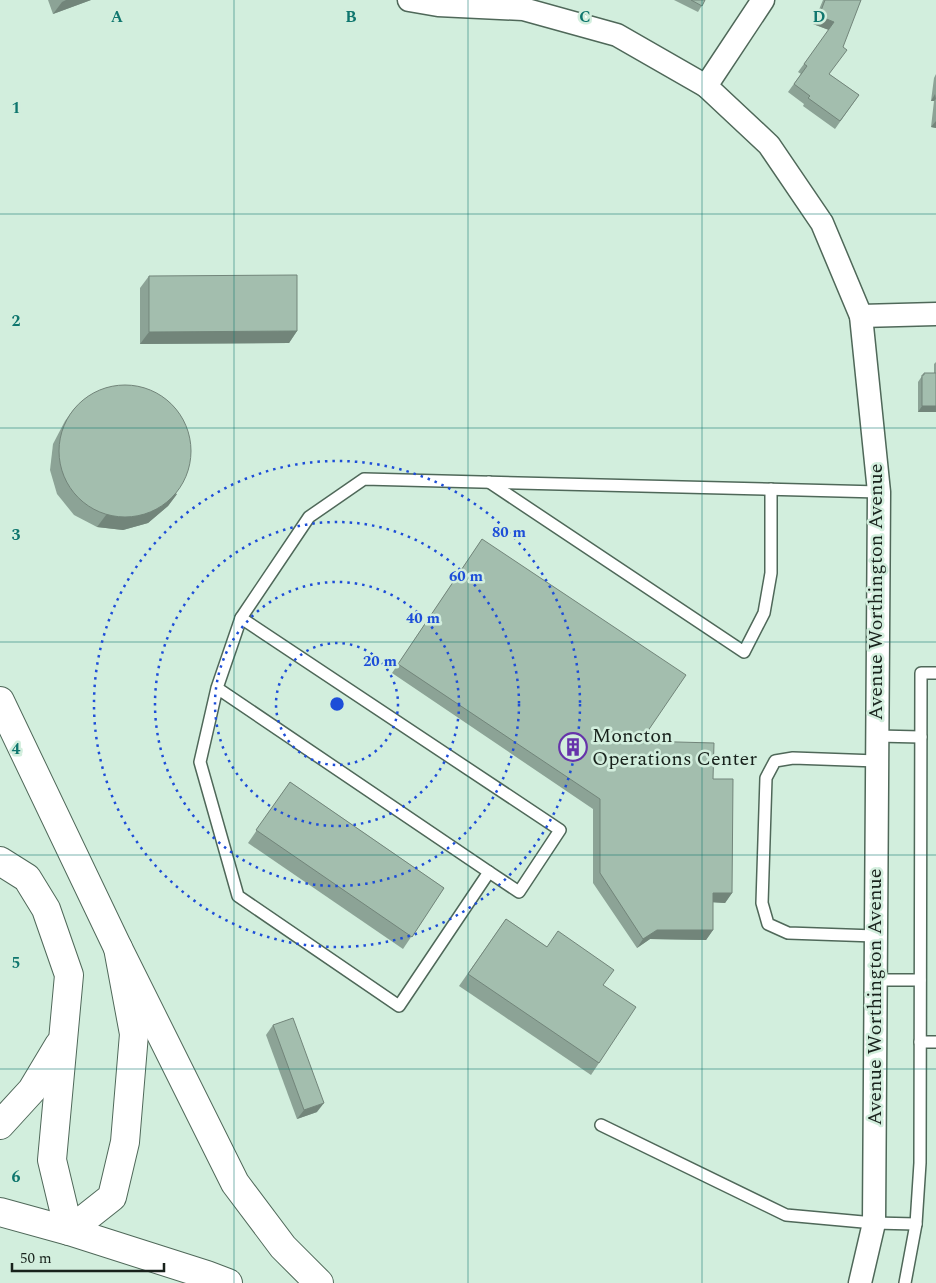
<svg xmlns="http://www.w3.org/2000/svg" width="936" height="1283" viewBox="0 0 936 1283" font-family="Spectral,serif">
<style>
.lines{fill:none;stroke-linecap:round;stroke-linejoin:round}
.service-casing{stroke:#4f6859;stroke-width:14}
.minor-casing{stroke:#4f6859;stroke-width:25}
.primary-casing{stroke:#4f6859;stroke-width:30}
.motorway-casing{stroke:#4f6859;stroke-width:30}
.service{stroke:#fff;stroke-width:11}
.minor{stroke:#fff;stroke-width:22}
.primary{stroke:#fff;stroke-width:28}
.motorway{stroke:#fff;stroke-width:28}
.wall{fill:#8ca396}
.shaded-wall{fill:#72857a}
.building{fill:#a3beae;stroke:#72857a}
.grid{fill:none;stroke:#0f766e;stroke-width:1;stroke-opacity:0.55}
.ring{fill:none;stroke:#1d4ed8;stroke-width:2.5;stroke-dasharray:2.5 5}
.labels{text-anchor:middle;dominant-baseline:central;stroke-width:5;stroke-linejoin:round;paint-order:stroke}
.street-label{font-size:20px;fill:#18221c;stroke:#d2eedd}
.poi-label{font-size:20px;fill:#18221c;stroke:#d2eedd;text-anchor:start}
.grid-label{font-size:16px;text-anchor:middle;font-weight:bold;fill:#0f766e;stroke:#d2eedd;stroke-width:5;stroke-linejoin:round;paint-order:stroke}
.centre{fill:#1d4ed8;stroke:#d2eedd;stroke-width:2.5}
.ring-label{font-size:15px;text-anchor:middle;font-weight:bold;fill:#1d4ed8;stroke:#d2eedd;stroke-width:5;stroke-linejoin:round;paint-order:stroke}
</style>
<rect width="100%" height="100%" fill="#d2eedd"/>
<g class="lines">
<defs>
<g id="service">
<polyline points="489,482 744,652 764,613 771,573 771,489"/>
<polyline points="241,618 560,830 519,892 489,872"/>
<polyline points="217,688 489,872 399,1006 238,896 200,762 217,688 241,618 309,517 364,479 879,492"/>
<polyline points="877,736 921,737"/>
<polyline points="875,936 788,933 768,924 762,903 766,778 775,761 793,758 877,761"/>
<polyline points="875,980 920,980"/>
<polyline points="920,1042 936,1042"/>
<polyline points="601,1125 786,1215 874,1223 916,1224"/>
<polyline points="905,1283 916,1224 920,1163 921,673 936,673"/>
</g>
<g id="minor">
<polyline points="409,0 438,5 523,9 617,35 706,86 769,145 822,223 861,316 879,492 874,1223 860,1283"/>
<polyline points="706,86 763,0"/>
<polyline points="861,316 936,314"/>
</g>
<polyline id="primary" points="0,1212 69,1231 207,1275 228,1283"/>
<g id="motorway">
<polyline points="0,701 118,948 235,1183 283,1247 319,1283"/>
<polyline points="0,861 27,878 46,909 69,975 52,1160 69,1231 112,1197 125,1142 134,1034 118,948"/>
<polyline points="0,1125 32,1090 59,1045"/>
</g>
</defs>
<use href="#service" class="service-casing"/>
<use href="#minor" class="minor-casing"/>
<use href="#primary" class="primary-casing"/>
<use href="#motorway" class="motorway-casing"/>
<use href="#service" class="service"/>
<use href="#minor" class="minor"/>
<use href="#primary" class="primary"/>
<use href="#motorway" class="motorway"/>
</g>
<g class="wall">
<polygon points="48,0 91,0 53,14"/>
<polygon points="674,0 705,0 698,12"/>
<polygon points="823,0 861,0 829,74 859,95 835,129 803,106 804,104 788,92 801,74 798,72 829,30 813,24"/>
<polygon points="936,74 936,128 931,127 934,101 931,101 934,78"/>
<polygon points="149,276 297,331 289,343 140,344 140,288"/>
<polygon points="936,362 936,412 918,412 918,382 924,373 934,373 934,364"/>
<polygon points="74,409 177,494 168,506 148,523 123,530 97,527 74,515 57,494 50,470 53,444 65,421"/>
<polygon points="482,539 641,741 713,779 732,893 725,903 713,902 713,930 706,940 650,939 637,948 593,883 593,809 392,673"/>
<polygon points="290,782 444,888 403,949 248,843"/>
<polygon points="506,919 603,985 599,1063 591,1075 459,986"/>
<polygon points="273,1025 317,1112 297,1119 266,1035"/>
</g>
<g class="shaded-wall">
<polygon points="66,0 91,0 53,14 62,2"/>
<polygon points="819,16 834,22 829,30 813,24"/>
<polygon points="935,94 936,99 934,101 931,101"/>
<polygon points="936,121 936,128 931,127"/>
<polygon points="297,331 289,343 140,344 149,332"/>
<polygon points="922,406 936,406 936,412 918,412"/>
<polygon points="177,494 168,506 148,523 123,530 97,527 106,515"/>
<polygon points="713,893 732,893 725,903 707,902"/>
<polygon points="657,930 713,930 706,940 650,939 637,948 643,939"/>
<polygon points="324,1103 317,1112 297,1119 304,1110"/>
</g>
<g class="building">
<polygon points="691,0 705,0 702,6"/>
<polygon points="825,0 861,0 843,47 847,50 829,74 859,95 840,121 808,98 810,96 794,84 807,66 804,64 834,22 819,16"/>
<polygon points="297,275 297,331 149,332 149,276"/>
<polygon points="924,373 936,373 936,406 922,406 922,375 924,375"/>
<circle cx="125" cy="451" r="66"/>
<polygon points="482,539 686,675 641,741 714,743 713,779 733,779 732,893 713,893 713,930 657,930 643,939 600,873 600,799 398,664"/>
<polygon points="290,782 444,888 412,937 256,830"/>
<polygon points="506,919 547,947 558,931 614,970 603,985 636,1007 599,1063 468,974"/>
<polygon points="293,1018 324,1103 304,1110 273,1025"/>
</g>
<path class="grid" d="M234,0V1283M468,0V1283M702,0V1283M0,214H936M0,428H936M0,642H936M0,855H936M0,1069H936"/>
<g class="ring">
<circle cx="337" cy="704" r="61"/>
<circle cx="337" cy="704" r="122"/>
<circle cx="337" cy="704" r="182"/>
<circle cx="337" cy="704" r="243"/>
</g>
<defs>
<symbol id="building-ring" viewBox="-11 -11 22 22"><circle r="9.5" fill="#d2eedd" stroke="#63a" stroke-width="1.5"/><path d="M-4-6H4V6H1V3H-1V6H-4ZM-2.5-4.3h1.7v1.8h-1.7ZM.8-4.3h1.7v1.8H.8ZM-2.5-1h1.7V.8h-1.7ZM.8-1h1.7V.8H.8Z" fill="#63a"/></symbol>
</defs>
<g fill-rule="evenodd">
<use href="#building-ring" x="557" y="731" width="32" height="32"/>
</g>
<g class="labels">
<g class="street-label">
<text transform="translate(876 592) rotate(-90)">Avenue Worthington Avenue</text>
<text transform="translate(875 997) rotate(-90)">Avenue Worthington Avenue</text>
</g>
<g class="poi-label">
<text x="592" y="736">Moncton<tspan x="592" dy="23">Operations Center</tspan></text>
</g>
</g>
<g class="grid-label">
<text x="117" y="22">A</text>
<text x="351" y="22">B</text>
<text x="585" y="22">C</text>
<text x="819" y="22">D</text>
<text x="16" y="113">1</text>
<text x="16" y="326">2</text>
<text x="16" y="540">3</text>
<text x="16" y="754">4</text>
<text x="16" y="968">5</text>
<text x="16" y="1182">6</text>
</g>
<circle cx="337" cy="704" r="8" class="centre"/>
<g class="ring-label">
<text x="509" y="537">80 m</text>
<text x="466" y="581">60 m</text>
<text x="423" y="623">40 m</text>
<text x="380" y="666">20 m</text>
</g>
<path d="M12 1263v8h152v-8" fill="none" stroke="#18221c" stroke-width="2.5"/>
<text x="20" y="1263" font-size="15" fill="#18221c" stroke="#d2eedd" stroke-width="4" paint-order="stroke">50 m</text>
</svg>
